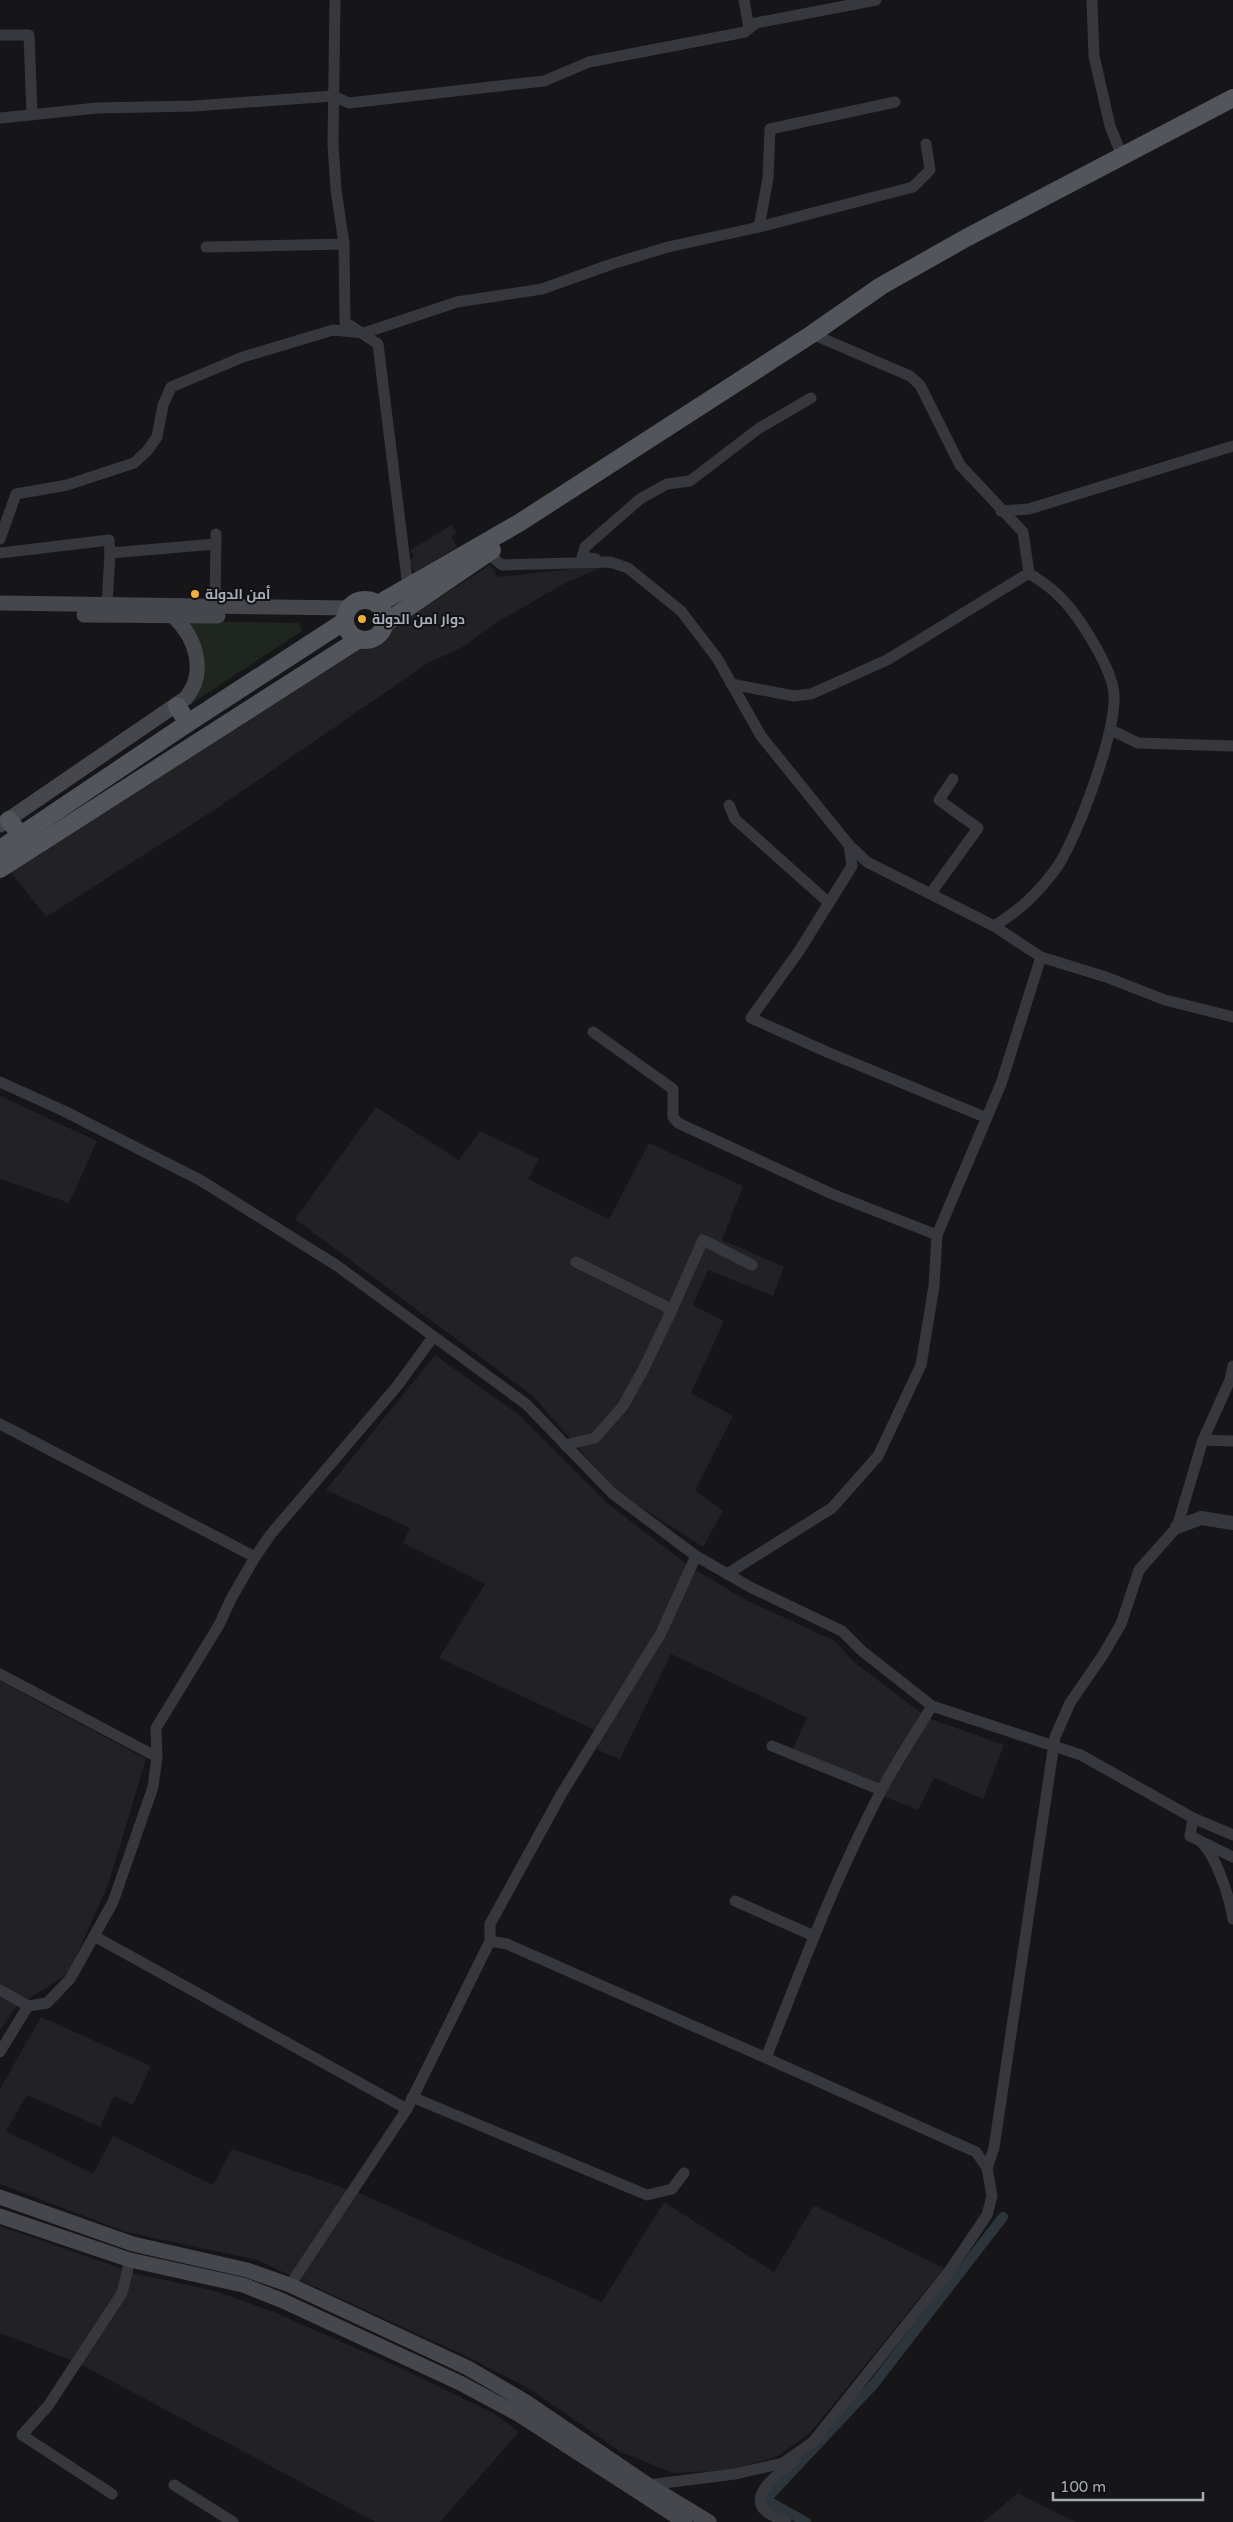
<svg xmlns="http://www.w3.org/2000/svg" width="1233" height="2522" viewBox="0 0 1233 2522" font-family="'Varela Round',Cairo,sans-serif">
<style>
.built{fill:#222225}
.green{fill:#1e261f}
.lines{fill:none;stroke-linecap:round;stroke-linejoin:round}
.canal{stroke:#2c353c;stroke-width:10}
.minor{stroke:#37383d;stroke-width:11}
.tertiary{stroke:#37383d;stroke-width:14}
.secondary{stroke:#45474d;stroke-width:15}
.primary{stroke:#53555c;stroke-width:18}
.poi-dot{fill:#f2b134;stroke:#111113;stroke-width:2}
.labels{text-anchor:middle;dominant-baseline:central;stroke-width:4;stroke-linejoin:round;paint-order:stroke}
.poi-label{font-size:14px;font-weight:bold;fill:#a8adb8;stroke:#111113;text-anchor:start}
</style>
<rect width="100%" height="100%" fill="#161618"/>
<g class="built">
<polygon points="452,525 456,533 451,536 457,547 415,572 409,561 414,557 410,550"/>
<polygon points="490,565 498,577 608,565 567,582 494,624 463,647 428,663 216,809 46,917 11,872"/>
<polygon points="0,1096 97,1141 69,1203 0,1179"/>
<polygon points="376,1107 459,1160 480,1131 539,1159 528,1179 609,1219 649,1143 743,1186 722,1240 784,1267 773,1296 708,1270 693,1305 724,1321 691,1393 733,1416 695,1490 723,1511 703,1547 616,1491 533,1396 295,1219"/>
<polygon points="435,1355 518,1414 607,1503 689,1566 746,1600 835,1641 853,1661 926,1717 1004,1745 983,1799 934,1778 918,1810 788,1759 807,1718 671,1654 620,1759 598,1750 593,1729 439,1658 485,1584 403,1543 410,1528 326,1490"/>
<polygon points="0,1681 146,1759 109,1882 69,1973 16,2007 0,2030"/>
<polygon points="41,2017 151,2066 133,2105 114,2096 100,2127 27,2095 6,2131 93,2174 113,2136 213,2185 232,2149 364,2195 602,2302 664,2202 774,2272 814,2205 944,2268 810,2433 778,2456 734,2470 673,2473 619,2451 533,2391 474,2360 257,2260 126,2232 0,2184 0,2089"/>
<polygon points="0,2226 137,2274 212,2290 274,2312 392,2364 493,2413 519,2432 440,2522 375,2522 76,2362 0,2333"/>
<polygon points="1018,2493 1076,2522 983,2522"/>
</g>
<polygon class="green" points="183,621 299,623 302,631 186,707 195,693"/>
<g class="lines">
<polyline class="canal" points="806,2522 770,2502 768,2497 874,2384 1003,2217"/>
<g class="minor">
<polyline points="335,0 333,144 336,190 344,244 345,322 378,344 408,587"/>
<polyline points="744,0 749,28"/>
<polyline points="1092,0 1094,56 1110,126 1122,156"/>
<polyline points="0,35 29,35 32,115"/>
<polyline points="0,118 97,108 194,106 333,96 349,103 544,81 589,62 745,32 756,23 876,0"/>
<polyline points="759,227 768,178 770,129 895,102"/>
<polyline points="206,247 344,244"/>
<path d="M812,334L910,376L920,385L960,465L1023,532L1029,573C1039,580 1051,587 1059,596C1078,614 1113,669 1114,695C1116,732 1077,840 1055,870C1036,895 1020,910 994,926"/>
<polyline points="1001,511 1029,509 1233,446"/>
<polyline points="0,539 16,494 67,485 134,463 147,451 157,437 163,405 171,387 243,357 333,330 364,333 457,302 542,289 612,264 668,247 759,227 913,187 930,170 926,144"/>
<polyline points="0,553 109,540 110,553"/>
<polyline points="488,554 502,565 610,562 628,568 681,611 717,658 761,736 849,845 867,862 994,926 1041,957 1106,977 1165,1000 1233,1017"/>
<polyline points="596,559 582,557 585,547 640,499 667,484 690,481 758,429 811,398"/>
<polyline points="107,605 110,553 216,544"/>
<polyline points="215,606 216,534"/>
<polyline points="731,684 794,696 811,694 887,660 1029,573"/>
<polyline points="1111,730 1138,743 1233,746"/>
<polyline points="729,805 735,819 829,903"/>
<polyline points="849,845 852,866 799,951 751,1018 827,1052 987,1118"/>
<polyline points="931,893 978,828 939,800 953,779"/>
<polyline points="593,1032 673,1089 673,1117 678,1123 832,1194 937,1235"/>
<polyline points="0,1082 64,1111 200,1180 336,1265 526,1404 612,1493 696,1556 752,1588 842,1631 862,1651 932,1706 1081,1755 1193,1818 1233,1835"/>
<polyline points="670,1314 703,1240 752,1265"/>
<polyline points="0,1424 255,1557"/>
<polyline points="1203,1440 1233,1441"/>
<polyline points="565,1445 595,1438 623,1406 643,1370 670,1314 667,1307 576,1262"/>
<polyline points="727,1574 832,1508 878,1456 921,1365 934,1286 937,1235 1001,1084 1041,957"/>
<polyline points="0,1674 157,1757"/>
<polyline points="772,1746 881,1790"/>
<path d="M1193,1818L1190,1836C1194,1838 1198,1839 1201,1842C1216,1855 1230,1899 1233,1919"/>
<polyline points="1202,1842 1233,1857"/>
<polyline points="735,1901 814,1936"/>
<polyline points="94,1936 407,2109"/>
<path d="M490,1941L507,1944L766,2058C801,1968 836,1877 881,1791C896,1762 915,1734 932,1706"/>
<polyline points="0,1990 28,2006 47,2003 70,1979 113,1902 153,1787 157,1757 156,1728 219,1625 231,1599 255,1557 271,1534 398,1385 433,1337"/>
<polyline points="0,2052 28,2006"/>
<polyline points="766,2058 976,2152 987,2168"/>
<polyline points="412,2097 647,2195 672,2189 684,2173"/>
<polyline points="290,2285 407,2109 490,1941 490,1924 562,1793 661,1633 696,1556"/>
<polyline points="174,2485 233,2522"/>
<polyline points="646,2487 648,2485 735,2474 783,2463 813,2442 950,2270 987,2215 992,2196 987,2168 994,2148 1055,1737 1070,1703 1103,1655 1121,1624 1139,1570 1177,1527 1203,1440 1230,1380 1233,1366"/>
<polyline points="112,2494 22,2435 48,2406 122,2293 130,2260"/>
<path d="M786,2522C779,2518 766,2514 762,2507C753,2490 783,2471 794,2461"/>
</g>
<polyline class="tertiary" points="1177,1527 1201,1518 1233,1523"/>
<g class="secondary">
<polyline points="0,603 349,608"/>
<polyline points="84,615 218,616"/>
<path d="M0,825L186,698C207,672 196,638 174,617"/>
<polyline points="0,2197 133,2244 247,2270 290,2285 468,2368 526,2402 648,2485 709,2522"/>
<polyline points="0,2216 130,2260 243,2285 281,2300 460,2383 518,2414 685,2522"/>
</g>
<g class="primary">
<circle cx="365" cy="620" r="20"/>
<polyline points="378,604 519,523 812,334 881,286 966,238 1233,98"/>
<polyline points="385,623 492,550"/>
<polyline points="177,706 188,723"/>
<polyline points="9,820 28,845"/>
<polyline points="0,849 188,723 345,621"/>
<polyline points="0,869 359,639"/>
</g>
</g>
<g class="poi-dot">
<circle cx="195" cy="594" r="5"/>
<circle cx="362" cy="619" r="5"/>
</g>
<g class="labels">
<g class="poi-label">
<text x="205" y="594">أمن الدولة</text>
<text x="372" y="619">دوار امن الدولة</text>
</g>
</g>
<path d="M1053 2492v8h150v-8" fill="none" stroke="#a8adb8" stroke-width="2.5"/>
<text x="1060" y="2492" font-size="15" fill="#a8adb8" stroke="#111113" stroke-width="4" paint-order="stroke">100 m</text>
</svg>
